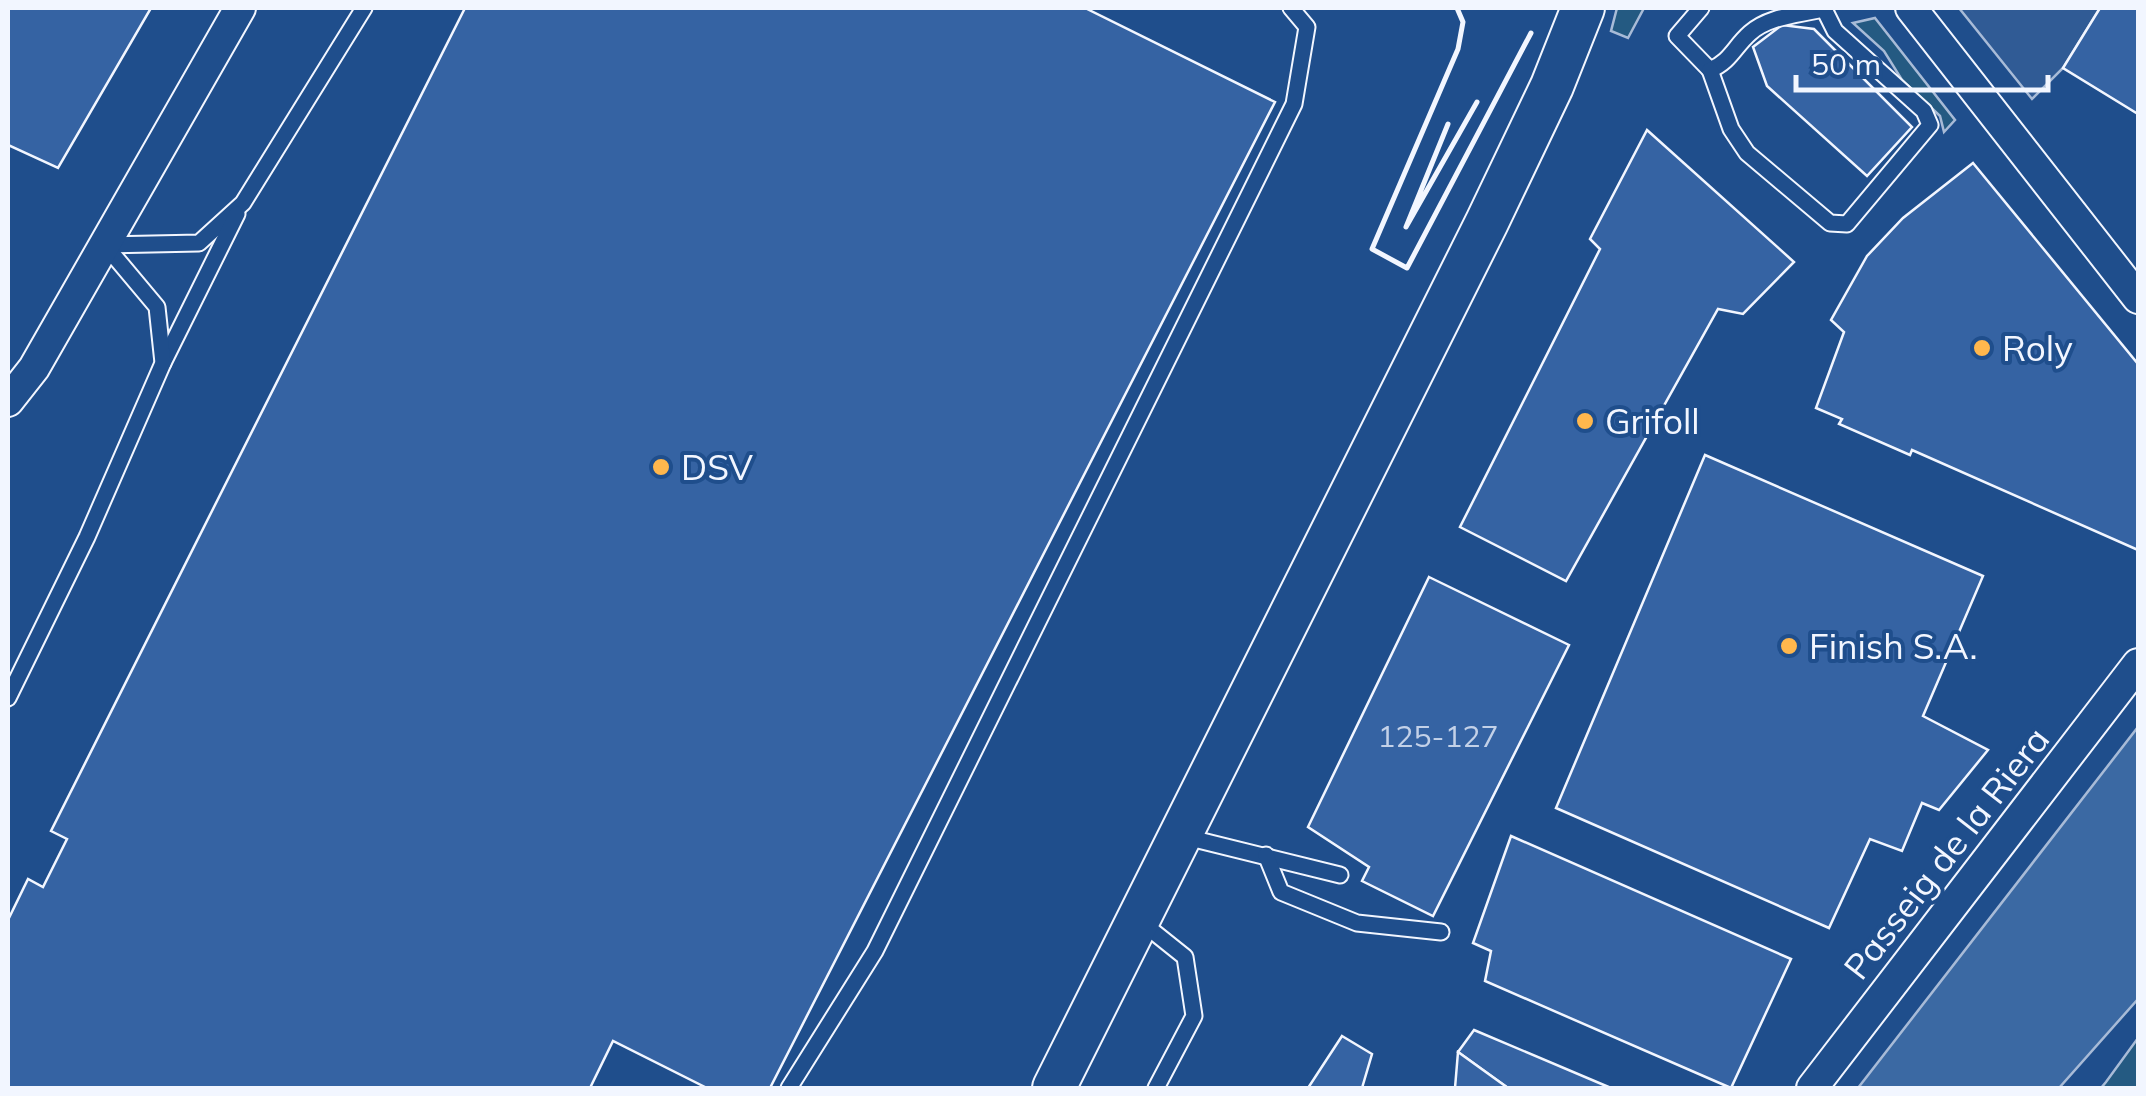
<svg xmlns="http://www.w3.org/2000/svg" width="2146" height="1096" viewBox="0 0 2146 1096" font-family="Mulish,sans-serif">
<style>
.green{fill:#245a82;stroke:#a8bbd7;stroke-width:2.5}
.parking{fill:#305b95;stroke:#a8bbd7;stroke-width:2.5}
.water{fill:#3b69a3;stroke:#a8bbd7;stroke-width:2.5}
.building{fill:#3563a3;stroke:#f2f6ff;stroke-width:2.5}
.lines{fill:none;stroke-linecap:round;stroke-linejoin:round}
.lane-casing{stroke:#f2f6ff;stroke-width:19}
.street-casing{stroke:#f2f6ff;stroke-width:34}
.secondary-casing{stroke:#f2f6ff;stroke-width:46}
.lane{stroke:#1f4e8c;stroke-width:15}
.street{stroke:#1f4e8c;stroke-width:30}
.secondary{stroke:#1f4e8c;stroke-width:42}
.wall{stroke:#f2f6ff;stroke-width:5}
.poi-dot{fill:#ffb74d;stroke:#1f4e8c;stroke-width:4}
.labels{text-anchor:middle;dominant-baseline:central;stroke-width:8;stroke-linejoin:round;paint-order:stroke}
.number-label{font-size:30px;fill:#c3d1e8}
.poi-label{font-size:35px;fill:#f2f6ff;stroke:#1f4e8c;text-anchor:start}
.street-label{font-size:35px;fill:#f2f6ff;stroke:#1f4e8c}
</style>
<rect width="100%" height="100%" fill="#1f4e8c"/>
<g class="green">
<polygon points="1617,8 1644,8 1628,38 1611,31"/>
<polygon points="1875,18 1955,120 1944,132 1940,116 1902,80 1884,51 1853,23"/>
<polygon points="2138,1038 2138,1088 2101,1088 2106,1082"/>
</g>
<polygon class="parking" points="1959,8 2100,8 2063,68 2032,99"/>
<polygon class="water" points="2138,727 2138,999 2059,1088 1858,1088"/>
<g class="building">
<polygon points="8,8 151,8 58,168 8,145"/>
<polygon points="465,8 1085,8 1275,102 770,1088 707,1088 613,1041 590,1088 8,1088 8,920 28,879 43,887 67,839 51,831"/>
<polygon points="2100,8 2138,8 2138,114 2063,68"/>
<polygon points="1782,25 1814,29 1912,127 1867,176 1767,86 1753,47"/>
<polygon points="1647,130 1794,262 1743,314 1718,309 1566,581 1460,527 1600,249 1590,239"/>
<polygon points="1973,163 2138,364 2138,550 1912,450 1910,455 1839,424 1842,419 1816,408 1844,332 1831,320 1867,256 1903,218"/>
<polygon points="1705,455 1983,576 1923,716 1988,750 1939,810 1922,803 1902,851 1870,839 1829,928 1556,808"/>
<polygon points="1429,577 1569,645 1433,916 1362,881 1369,867 1308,827"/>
<polygon points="1511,836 1791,959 1731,1088 1485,981 1491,951 1473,943"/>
<polygon points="1474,1030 1611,1088 1508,1088 1458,1052"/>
<polygon points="1342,1036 1372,1054 1362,1088 1308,1088"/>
<polygon points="1458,1052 1508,1088 1455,1088"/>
</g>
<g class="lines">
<defs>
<g id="lane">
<path d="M1701,8L1677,36L1710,70C1731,61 1734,47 1750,33C1770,15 1802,15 1826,8"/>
<polyline points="1710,70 1731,129 1747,153 1830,223 1847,224 1930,125 1924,111 1835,31 1824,9"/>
<polyline points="105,245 199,243 243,203 364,8"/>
<polyline points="163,363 237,214"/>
<polyline points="8,698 87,537 163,363 157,307 105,245"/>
<polyline points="1182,836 1340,875"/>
<polyline points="1266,855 1281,892 1357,923 1441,932"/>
<polyline points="1140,921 1185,957 1194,1016 1156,1088"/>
<polyline points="789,1088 875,951 1294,104 1307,27 1291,8"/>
</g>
<g id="street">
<polyline points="1911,8 2138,298"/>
<polyline points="8,401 34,368 240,8"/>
<polyline points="1812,1088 2138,664"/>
</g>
<polyline id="secondary" points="1054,1088 1487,222 1552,86 1583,8"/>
</defs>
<use href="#lane" class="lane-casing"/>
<use href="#street" class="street-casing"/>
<use href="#secondary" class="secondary-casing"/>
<use href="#lane" class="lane"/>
<use href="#street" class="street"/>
<use href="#secondary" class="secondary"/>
<g class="wall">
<polyline points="1457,8 1463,22 1458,49 1372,249 1407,268 1531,33"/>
<polyline points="1448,124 1406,227 1477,102"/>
</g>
</g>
<g class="poi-dot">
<circle cx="1982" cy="348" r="10"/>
<circle cx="1585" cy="421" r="10"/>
<circle cx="661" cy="467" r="10"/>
<circle cx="1789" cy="646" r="10"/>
</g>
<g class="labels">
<g class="number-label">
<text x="1438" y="736">125-127</text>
</g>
<g class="poi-label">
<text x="2002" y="348">Roly</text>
<text x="1605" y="421">Grifoll</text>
<text x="681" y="467">DSV</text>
<text x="1809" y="646">Finish S.A.</text>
</g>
<g class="street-label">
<text transform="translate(1946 853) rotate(-52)">Passeig de la Riera</text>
</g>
</g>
<rect width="2146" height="1096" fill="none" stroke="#f2f6ff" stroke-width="20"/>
<path d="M1796 75v15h252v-15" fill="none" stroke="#f2f6ff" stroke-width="5"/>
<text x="1811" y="75" font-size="30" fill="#f2f6ff" stroke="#1f4e8c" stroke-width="8" paint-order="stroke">50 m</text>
</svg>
